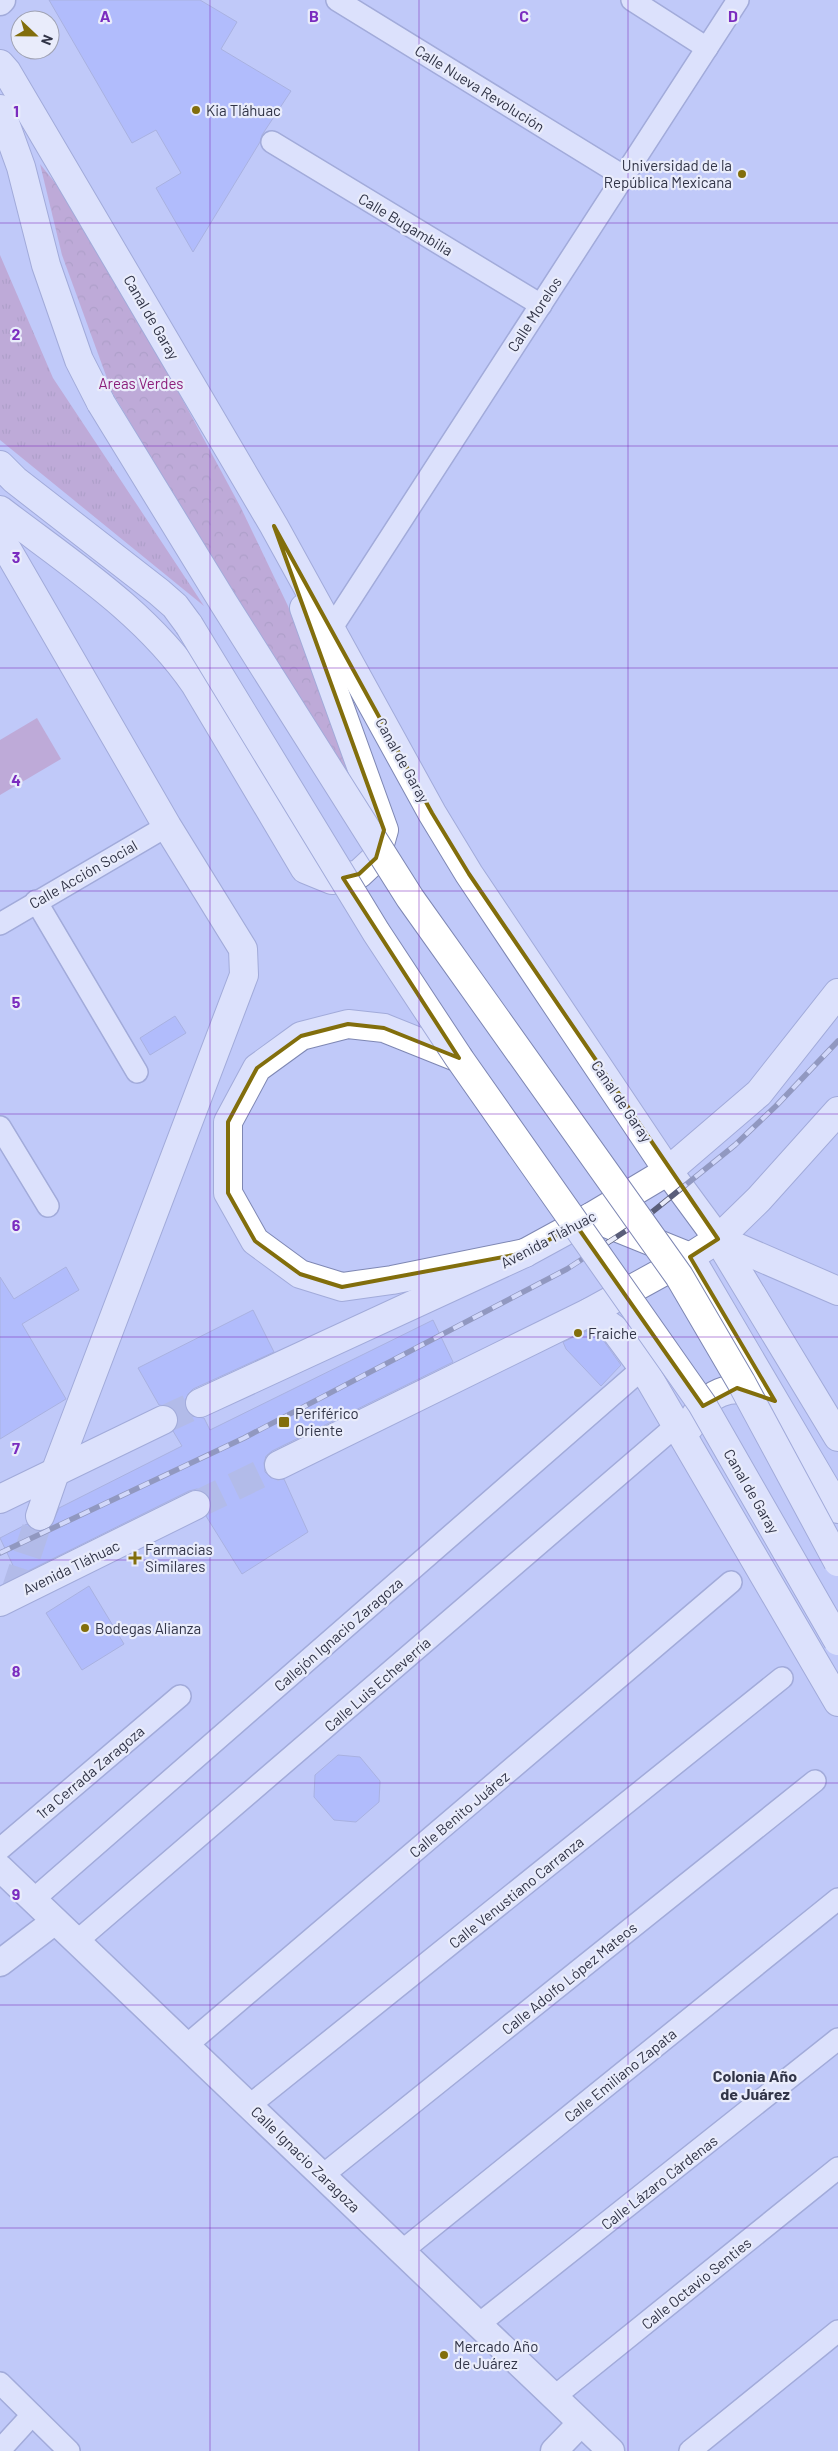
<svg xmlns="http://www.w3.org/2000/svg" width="838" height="2451" viewBox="0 0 838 2451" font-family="Barlow,sans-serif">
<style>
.grass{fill:url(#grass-tufts)}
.park{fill:url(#park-crowns)}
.pitch{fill:#bd86af}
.building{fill:#a1aefe;stroke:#8d95c2}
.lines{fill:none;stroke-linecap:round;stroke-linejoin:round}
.secondary-tunnel{stroke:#a3abd5;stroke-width:28;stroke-dasharray:28 14;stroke-linecap:butt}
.trunk-tunnel{stroke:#a3abd5;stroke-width:28;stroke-dasharray:28 14;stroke-linecap:butt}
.minor-casing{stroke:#7e87b3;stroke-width:24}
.tertiary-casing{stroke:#7e87b3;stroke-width:29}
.secondary-casing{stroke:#7e87b3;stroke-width:30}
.trunk-casing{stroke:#7e87b3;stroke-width:30}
.minor{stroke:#fff;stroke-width:21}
.tertiary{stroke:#fff;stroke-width:26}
.secondary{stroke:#fff;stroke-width:28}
.trunk{stroke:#fff;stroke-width:28}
.rail-casing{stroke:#5a5e7a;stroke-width:5.5}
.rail{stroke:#e9ecfb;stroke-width:4;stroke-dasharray:11;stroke-linecap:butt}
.trunk-bridge-casing{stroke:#7e87b3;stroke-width:30;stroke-linecap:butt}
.trunk-bridge{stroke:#fff;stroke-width:28}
.marked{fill:none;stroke:#826e0c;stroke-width:4;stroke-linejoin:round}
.grid{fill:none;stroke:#7b2cbf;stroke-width:1;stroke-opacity:0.55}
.poi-dot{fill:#826e0c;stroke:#e9ecfb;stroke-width:2}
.labels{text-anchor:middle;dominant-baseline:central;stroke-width:4.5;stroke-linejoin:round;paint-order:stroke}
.street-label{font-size:15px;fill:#313447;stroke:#e9ecfb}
.poi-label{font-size:15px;fill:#313447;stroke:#e9ecfb;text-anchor:start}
.park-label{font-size:15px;fill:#8c1e7a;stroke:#e9ecfb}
.neighbourhood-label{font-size:16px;font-weight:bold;fill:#313447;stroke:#e9ecfb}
.grid-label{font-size:16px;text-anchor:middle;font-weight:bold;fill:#7b2cbf;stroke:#e9ecfb;stroke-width:4.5;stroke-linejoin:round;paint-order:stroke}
</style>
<defs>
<pattern id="grass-tufts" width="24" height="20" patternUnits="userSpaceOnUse" patternTransform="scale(1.25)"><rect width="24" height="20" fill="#bd86af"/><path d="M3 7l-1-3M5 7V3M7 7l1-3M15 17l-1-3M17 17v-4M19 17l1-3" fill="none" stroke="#9a6e90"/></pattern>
<pattern id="park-crowns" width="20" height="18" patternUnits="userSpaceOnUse" patternTransform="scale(1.25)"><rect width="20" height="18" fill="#bd86af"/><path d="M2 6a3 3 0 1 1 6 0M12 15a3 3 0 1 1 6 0" fill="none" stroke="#9a6e90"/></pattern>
</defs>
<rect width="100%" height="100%" fill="#c0c9f9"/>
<polygon class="grass" points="0,255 53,378 204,606 0,440"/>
<polygon class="park" points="40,164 73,205 144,328 241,508 288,606 360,800 229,590 112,392 62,255"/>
<polygon class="pitch" points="37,718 61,759 0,795 0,740"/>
<g class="building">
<polygon points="49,0 200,0 237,22 221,49 291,91 262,135 260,142 193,252 156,188 181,173 156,130 132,143"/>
<polygon points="175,1016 186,1033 150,1055 140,1038"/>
<polygon points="66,1267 79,1290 22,1324 66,1399 0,1439 0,1277 14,1299"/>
<polygon points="253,1310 274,1352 193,1389 188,1394 185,1401 186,1410 191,1416 204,1418 210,1430 433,1320 453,1362 272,1451 266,1456 264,1463 265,1472 271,1478 284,1479 308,1532 242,1574 206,1516 212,1506 210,1498 204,1492 197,1489 189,1491 18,1576 0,1538 27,1524 35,1531 42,1531 50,1528 59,1508 182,1446 173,1431 178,1422 177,1413 171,1407 159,1405 138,1368"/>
<polygon points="587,1331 603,1340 621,1365 601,1386 566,1349 563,1342"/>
<polygon points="89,1586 124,1644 82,1670 46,1613"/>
<polygon points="338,1755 360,1757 380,1781 379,1802 356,1822 334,1820 314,1797 315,1775"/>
</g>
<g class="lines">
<g class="secondary-tunnel">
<polyline points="163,1420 200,1403"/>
<polyline points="196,1505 279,1465"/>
</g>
<polyline class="trunk-tunnel" points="14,1595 40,1516"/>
<defs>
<g id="minor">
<polyline points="337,0 623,176"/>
<polyline points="632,0 707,48"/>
<polyline points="272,142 541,305"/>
<polyline points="331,629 738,0"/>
<polyline points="36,901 137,1072"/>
<polyline points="0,924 167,826"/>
<polyline points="0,1127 48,1206"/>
<polyline points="0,1849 180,1696"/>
<polyline points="34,1899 643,1368"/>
<polyline points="76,1942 677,1425"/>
<polyline points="187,2045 731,1582"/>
<polyline points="250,2105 782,1678"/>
<polyline points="323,2175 815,1781"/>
<polyline points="402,2251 838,1899"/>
<polyline points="479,2324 838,2039"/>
<polyline points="0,2383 69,2451"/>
<polyline points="554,2397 838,2168"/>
<polyline points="0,2450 32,2415"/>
<polyline points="690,2451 838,2331"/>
</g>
<g id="tertiary">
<polyline points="0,2 2,0"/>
<polyline points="0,1868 611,2451"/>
<polyline points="0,1963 55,1921"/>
<polyline points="554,2451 581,2423"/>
</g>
<g id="secondary">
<polyline points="0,64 7,72 274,526 432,813 469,874 668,1171 718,1239 838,1437"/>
<path d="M0,510C69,563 145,611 195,684L305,869L332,880L359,874L376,858L384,830L304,608"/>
<polyline points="591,1217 690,1257 838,1509"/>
<polyline points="718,1239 838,1291"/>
<polyline points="590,1312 614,1329 643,1368 838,1702"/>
<polyline points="200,1403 525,1253 591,1217 668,1171 759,1093 838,993"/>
<path d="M690,1426C704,1393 732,1380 764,1396"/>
<polyline points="279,1465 590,1312 690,1257 718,1239 759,1199 838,1111"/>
<polyline points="0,1499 163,1420"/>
<polyline points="0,1602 196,1505"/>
</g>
<g id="trunk">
<polyline points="0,109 21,167 46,265 79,360 101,403"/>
<polyline points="0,465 15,480 159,592 175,606 189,625"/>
<polyline points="0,537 167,826 243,949 244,975 56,1470 40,1516"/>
<polyline points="459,1058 384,1028 348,1024 301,1036 257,1068 228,1122 228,1193 255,1241 300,1274 342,1287 392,1280 525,1253"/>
</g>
</defs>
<use href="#minor" class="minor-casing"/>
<use href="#tertiary" class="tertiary-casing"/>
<use href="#secondary" class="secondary-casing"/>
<use href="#trunk" class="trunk-casing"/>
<use href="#minor" class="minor"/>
<use href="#tertiary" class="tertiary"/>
<use href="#secondary" class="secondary"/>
<use href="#trunk" class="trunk"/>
<defs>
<polyline id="rail" points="0,1553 244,1438 567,1269 641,1221 735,1145 776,1106 838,1041"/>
</defs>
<use href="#rail" class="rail-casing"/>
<use href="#rail" class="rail"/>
<defs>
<g id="trunk-bridge">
<polyline points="101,403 223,602 410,898 679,1276 741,1382 838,1562"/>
<polyline points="189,625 376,932 459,1058 702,1404 838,1641"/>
</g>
</defs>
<use href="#trunk-bridge" class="trunk-bridge-casing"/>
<use href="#trunk-bridge" class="trunk-bridge"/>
</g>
<path d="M0 0H838V2451H0ZM274,526L432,813L469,874L718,1239L690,1257L775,1401L737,1388L703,1406L576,1225L525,1253L342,1287L300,1274L255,1241L228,1193V1122L257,1068L301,1036L348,1024L384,1028L459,1058L343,878L359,874L376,858L384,830Z" fill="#c0c9f9" fill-opacity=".55" fill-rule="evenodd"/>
<path class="marked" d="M274,526L432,813L469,874L718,1239L690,1257L775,1401L737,1388L703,1406L576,1225L525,1253L342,1287L300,1274L255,1241L228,1193V1122L257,1068L301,1036L348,1024L384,1028L459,1058L343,878L359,874L376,858L384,830Z"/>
<path class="grid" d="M210,0V2451M419,0V2451M628,0V2451M0,223H838M0,446H838M0,668H838M0,891H838M0,1114H838M0,1337H838M0,1560H838M0,1783H838M0,2005H838M0,2228H838"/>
<g class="poi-dot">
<circle cx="196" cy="110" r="5"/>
<circle cx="742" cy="174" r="5"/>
<circle cx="578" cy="1333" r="5"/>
<rect x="278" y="1416" width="12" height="12" rx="2.5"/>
<path d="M132.5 1550.5h5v5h5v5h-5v5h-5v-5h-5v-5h5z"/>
<circle cx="85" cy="1628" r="5"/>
<circle cx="444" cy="2355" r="5"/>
</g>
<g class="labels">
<g class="street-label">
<text transform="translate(480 88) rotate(32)">Calle Nueva Revolución</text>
<text transform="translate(406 224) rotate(31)">Calle Bugambilia</text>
<text transform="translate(534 314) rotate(-57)">Calle Morelos</text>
<text transform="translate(152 317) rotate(60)">Canal de Garay</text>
<text transform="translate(403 760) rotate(61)">Canal de Garay</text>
<text transform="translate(83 874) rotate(-30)">Calle Acción Social</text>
<text transform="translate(622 1101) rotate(56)">Canal de Garay</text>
<text transform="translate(548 1239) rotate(-28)">Avenida Tláhuac</text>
<text transform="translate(752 1491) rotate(60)">Canal de Garay</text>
<text transform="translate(71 1567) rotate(-26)">Avenida Tláhuac</text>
<text transform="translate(338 1634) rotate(-41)">Callejón Ignacio Zaragoza</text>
<text transform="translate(377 1684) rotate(-41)">Calle Luis Echeverría</text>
<text transform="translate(90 1772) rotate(-40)">1ra Cerrada Zaragoza</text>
<text transform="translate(459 1814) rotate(-40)">Calle Benito Juárez</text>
<text transform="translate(516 1892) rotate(-39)">Calle Venustiano Carranza</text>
<text transform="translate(569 1978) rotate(-39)">Calle Adolfo López Mateos</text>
<text transform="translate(620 2075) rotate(-39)">Calle Emiliano Zapata</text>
<text transform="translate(306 2159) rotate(44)">Calle Ignacio Zaragoza</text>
<text transform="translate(659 2182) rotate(-38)">Calle Lázaro Cárdenas</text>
<text transform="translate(696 2283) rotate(-39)">Calle Octavio Senties</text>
</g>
<g class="poi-label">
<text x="206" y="110">Kia Tláhuac</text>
<text x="732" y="165" text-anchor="end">Universidad de la<tspan x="732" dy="17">República Mexicana</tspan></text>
<text x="588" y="1333">Fraiche</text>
<text x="295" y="1413">Periférico<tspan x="295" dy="17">Oriente</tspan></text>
<text x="145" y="1549">Farmacias<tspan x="145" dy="17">Similares</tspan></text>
<text x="95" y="1628">Bodegas Alianza</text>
<text x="454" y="2346">Mercado Año<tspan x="454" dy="17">de Juárez</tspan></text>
</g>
<g class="park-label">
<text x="141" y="383">Areas Verdes</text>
</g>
<g class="neighbourhood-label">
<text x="755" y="2075">Colonia Año<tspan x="755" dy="18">de Juárez</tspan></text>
</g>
</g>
<g class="grid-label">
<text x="105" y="22">A</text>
<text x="314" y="22">B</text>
<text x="524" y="22">C</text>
<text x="733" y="22">D</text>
<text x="16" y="117">1</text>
<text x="16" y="340">2</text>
<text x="16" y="563">3</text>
<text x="16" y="786">4</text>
<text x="16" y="1008">5</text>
<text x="16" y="1231">6</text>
<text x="16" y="1454">7</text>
<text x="16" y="1677">8</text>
<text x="16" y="1900">9</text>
</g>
<g transform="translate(35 35) rotate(112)"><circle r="24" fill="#e9ecfb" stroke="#9fa2b3"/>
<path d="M0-4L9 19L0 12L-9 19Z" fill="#826e0c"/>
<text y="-8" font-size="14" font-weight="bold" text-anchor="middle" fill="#313447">N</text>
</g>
</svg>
